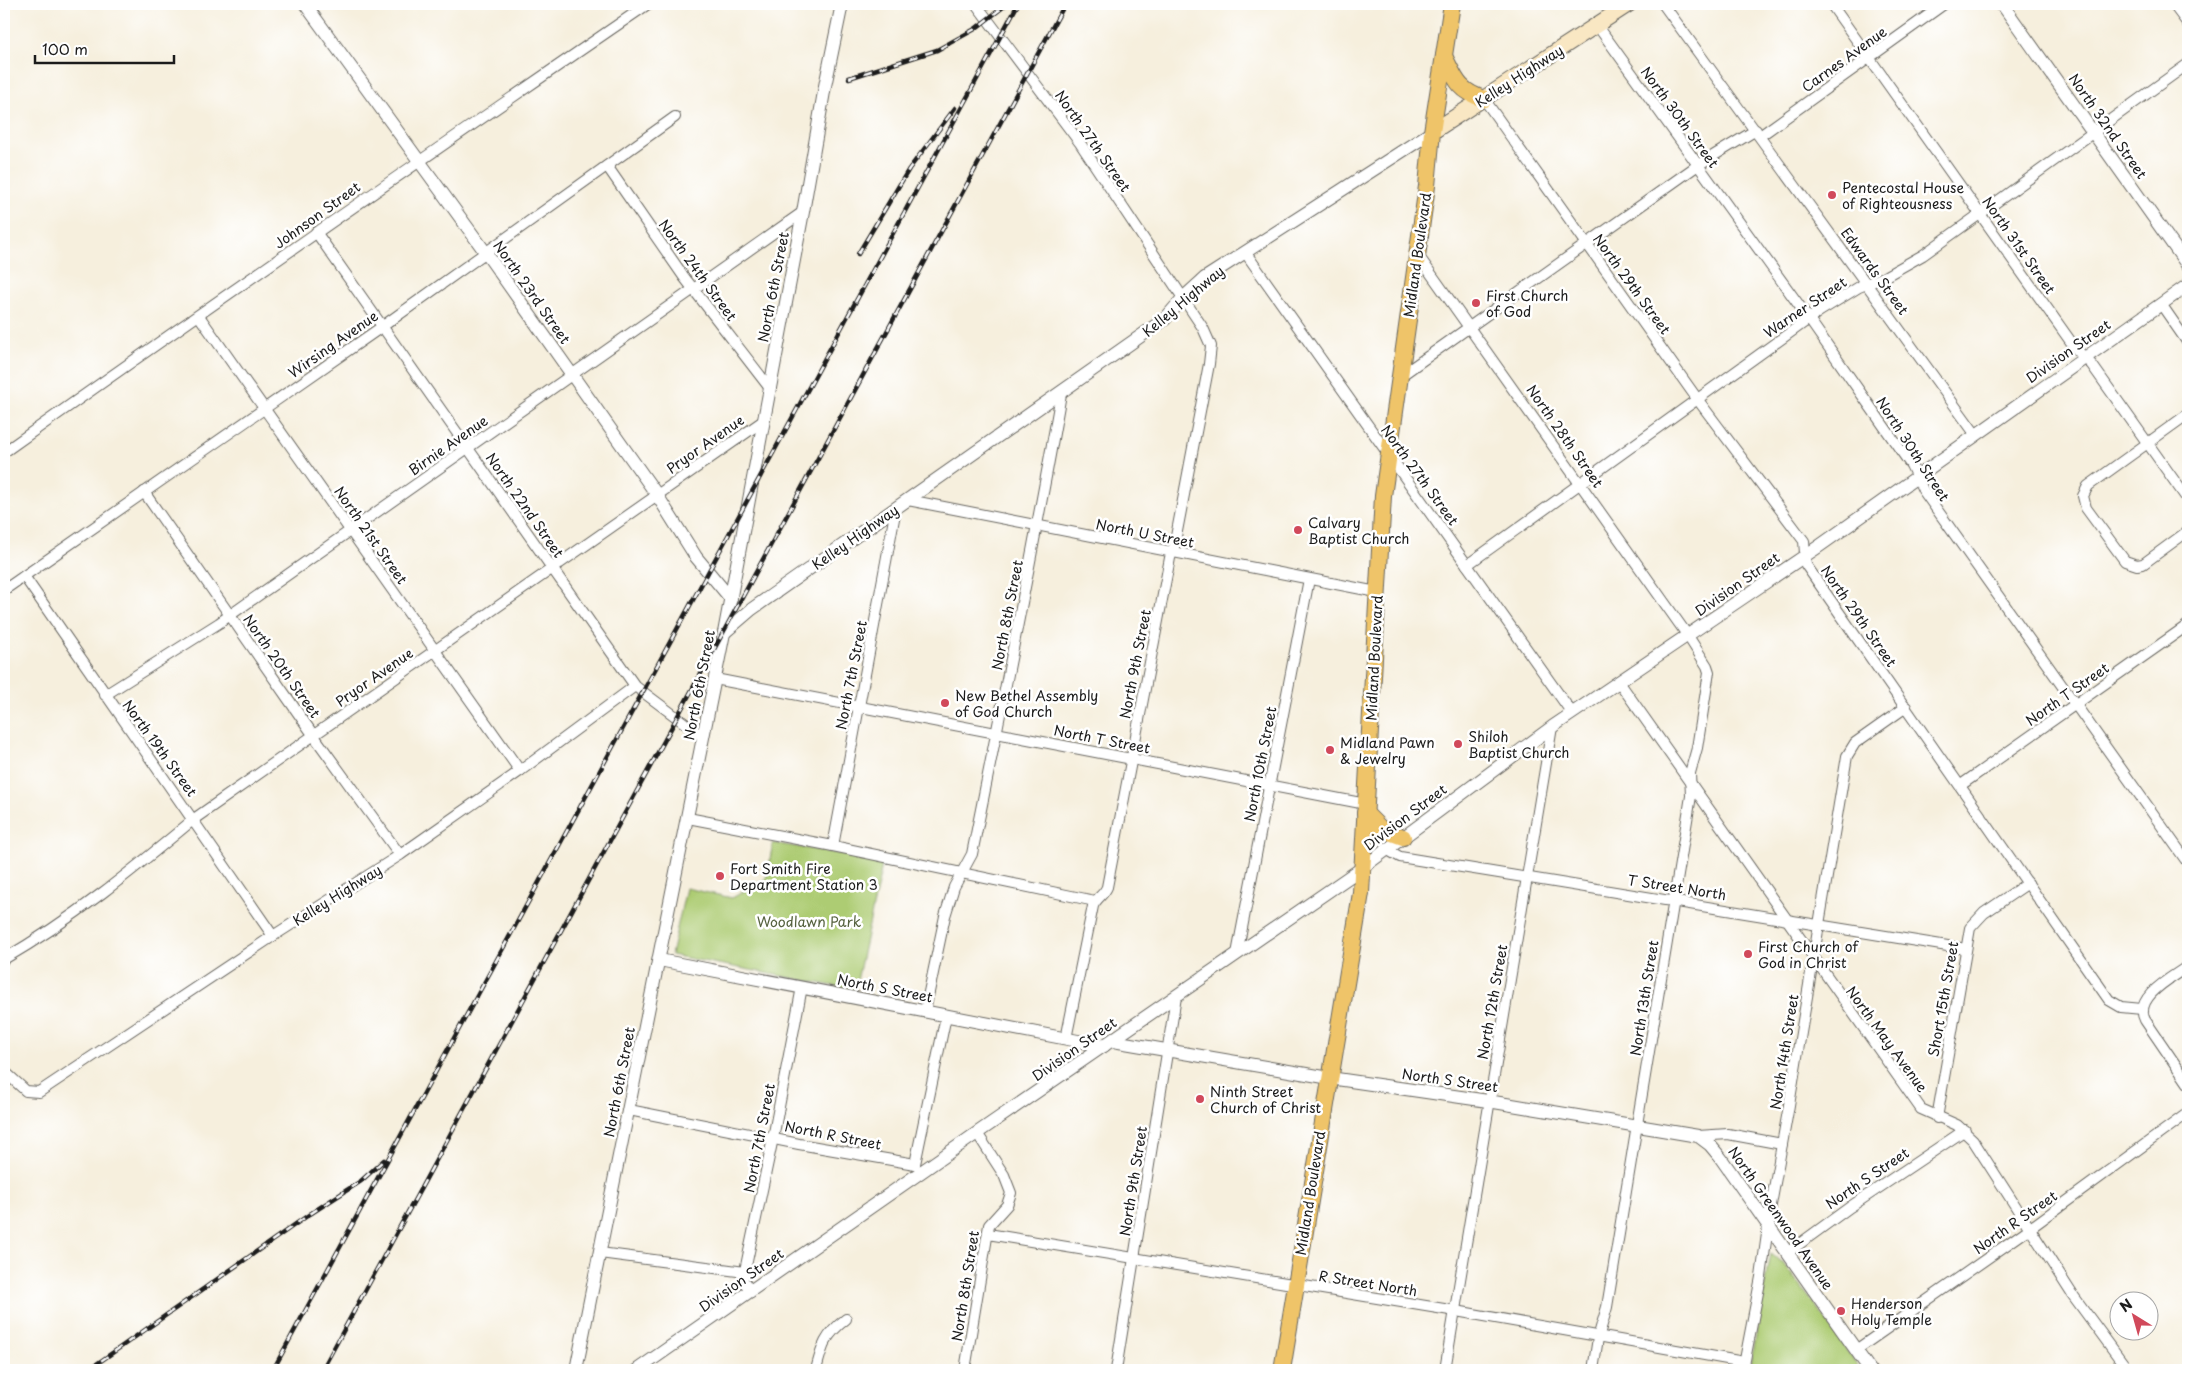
<svg xmlns="http://www.w3.org/2000/svg" width="2192" height="1374" viewBox="0 0 2192 1374" font-family="'Playpen Sans',sans-serif">
<style>
.green{fill:#adcc73;stroke:#647448}
.lines{fill:none;stroke-linecap:round;stroke-linejoin:round}
.minor-casing{stroke:#686660;stroke-width:12}
.tertiary-casing{stroke:#686660;stroke-width:14}
.secondary-casing{stroke:#686660;stroke-width:17}
.primary-casing{stroke:#686660;stroke-width:18}
.minor{stroke:#fff;stroke-width:10}
.tertiary{stroke:#fff;stroke-width:12}
.secondary{stroke:#f9e7c3;stroke-width:15}
.primary{stroke:#efc469;stroke-width:16}
.rail-casing{stroke:#1c1c1c;stroke-width:4.5}
.rail{stroke:#fff;stroke-width:2.5;stroke-dasharray:8;stroke-linecap:butt}
.poi-dot{fill:#d1495b;stroke:#fff;stroke-width:2}
.labels{text-anchor:middle;dominant-baseline:central;stroke-width:5;stroke-linejoin:round;paint-order:stroke}
.street-label{font-size:14px;fill:#1c1c1c;stroke:#fff}
.poi-label{font-size:14px;fill:#1c1c1c;stroke:#fff;text-anchor:start}
.park-label{font-size:14px;fill:#56623f;stroke:#fff}
</style>
<rect width="100%" height="100%" fill="#fff"/>
<filter id="ink" filterUnits="userSpaceOnUse"><feTurbulence type="fractalNoise" baseFrequency=".02" numOctaves="2"/><feDisplacementMap in="SourceGraphic" scale="10" xChannelSelector="R" yChannelSelector="G"/><feConvolveMatrix kernelMatrix="1 2 1 2 8 2 1 2 1" color-interpolation-filters="sRGB"/></filter>
<filter id="wash" filterUnits="userSpaceOnUse"><feTurbulence type="fractalNoise" baseFrequency=".0096" numOctaves="4" result="noise"/><feDisplacementMap in="SourceGraphic" scale="20" xChannelSelector="R" yChannelSelector="G"/><feGaussianBlur stdDeviation="1.12" result="paint"/><feColorMatrix in="noise" values="0 0 0 0 0 0 0 0 0 0 0 0 0 0 0 0 0 1.4 0 .05"/><feComposite in="paint" operator="in"/></filter>
<g filter="url(#wash)">
<rect width="100%" height="100%" fill="#f6efdd"/>
<g class="green">
<polygon points="773,843 883,861 855,990 671,955 686,888 732,898 766,879"/>
<polygon points="1770,1253 1782,1262 1824,1317 1860,1370 1750,1370"/>
</g>
</g>
<g filter="url(#ink)">
<g class="lines">
<defs>
<g id="minor">
<path d="M976,4L1080,143L1203,328L1211,346L1209,364L1174,547L1170,558L1107,887C1104,895 1096,898 1093,906L1066,1039"/>
<polyline points="1663,4 1976,435"/>
<polyline points="1831,4 2076,349 2092,365 2188,500"/>
<polyline points="2173,4 2188,24"/>
<polyline points="1597,25 1809,319 1911,465 1923,490 2188,863"/>
<polyline points="1484,99 1698,400 1804,541 1806,565 2109,1000 2121,1007 2142,1009"/>
<polyline points="1760,136 1944,4"/>
<polyline points="607,166 684,277 769,387"/>
<polyline points="316,232 635,686 703,737"/>
<polyline points="1245,252 1572,713"/>
<polyline points="1417,254 1688,636 1707,666 1709,672 1697,748 1690,773 1691,796 1607,1307 1598,1338 1593,1370"/>
<polyline points="2161,304 2188,343"/>
<polyline points="199,316 520,771"/>
<polyline points="1399,377 1698,165 1756,130"/>
<polyline points="2188,414 2088,486 2083,496 2086,508 2125,561 2137,565 2143,564 2188,531"/>
<path d="M4,452C217,301 432,152 648,4"/>
<polyline points="144,492 314,736 400,855"/>
<polyline points="908,500 1377,592"/>
<polyline points="1467,565 1820,311 1859,287 1884,277 1923,255 2188,64"/>
<polyline points="24,576 273,936"/>
<polyline points="4,590 383,326 675,117"/>
<polyline points="715,679 1366,804"/>
<polyline points="1619,682 1921,1109 1957,1125 1973,1140 2072,1294 2128,1370"/>
<polyline points="105,695 219,623 803,212"/>
<polyline points="1961,785 2188,625"/>
<polyline points="688,818 833,846 1095,901"/>
<polyline points="833,846 896,508"/>
<polyline points="1386,849 1400,857 1966,949"/>
<polyline points="1237,954 1309,579"/>
<path d="M4,959C73,919 133,870 194,819L763,421"/>
<path d="M2188,966C2173,977 2133,997 2145,1020L2188,1083"/>
<path d="M925,1011L945,916L954,887L972,854C1003,701 1034,548 1061,394"/>
<polyline points="4,1071 26,1091 39,1092 273,936 400,855 520,771 635,686"/>
<polyline points="629,1110 799,1144 915,1164"/>
<polyline points="1937,1118 1970,928 1984,913 2028,883"/>
<polyline points="1698,1136 1728,1134 1782,1144"/>
<polyline points="915,1164 946,1016"/>
<polyline points="988,1234 1456,1311 1744,1362"/>
<polyline points="600,1253 745,1272"/>
<polyline points="1787,1253 1850,1207 1965,1130"/>
<polyline points="751,1292 743,1280 773,1138 802,987"/>
<polyline points="1856,1350 2029,1229 2188,1113"/>
<path d="M816,1370C822,1346 825,1335 846,1319"/>
<polyline points="965,1370 989,1225 1007,1205 1011,1193 1004,1175 977,1133"/>
<polyline points="1116,1370 1176,997"/>
<polyline points="1445,1370 1552,727"/>
<polyline points="1743,1370 1761,1277 1771,1205 1788,1111 1847,756 1855,743 1906,707"/>
</g>
<g id="tertiary">
<polyline points="305,4 486,253 657,495 696,557 731,599"/>
<polyline points="2002,4 2188,266"/>
<polyline points="724,633 752,609 1165,319 1183,298 1205,278 1432,132"/>
<polyline points="659,960 1104,1046"/>
<polyline points="1113,1041 1330,1078 1488,1101 1698,1136 1710,1145 1720,1157 1870,1370"/>
<polyline points="576,1370 724,633 803,212 825,86 842,4"/>
<polyline points="637,1370 977,1133 1362,868 1552,727 1818,547 2188,285"/>
</g>
<polyline id="secondary" points="1432,132 1629,4"/>
<g id="primary">
<path d="M1444,56C1455,78 1458,91 1484,99"/>
<polyline points="1365,813 1381,829 1403,837"/>
<polyline points="1282,1370 1361,893 1383,496 1427,186 1432,132 1452,4"/>
</g>
</defs>
<use href="#minor" class="minor-casing"/>
<use href="#tertiary" class="tertiary-casing"/>
<use href="#secondary" class="secondary-casing"/>
<use href="#primary" class="primary-casing"/>
<use href="#minor" class="minor"/>
<use href="#tertiary" class="tertiary"/>
<use href="#secondary" class="secondary"/>
<use href="#primary" class="primary"/>
<defs>
<g id="rail">
<polyline points="849,78 937,50 975,29 1007,4"/>
<polyline points="858,254 909,169 955,108"/>
<polyline points="88,1370 310,1214 361,1181 384,1160"/>
<polyline points="273,1370 1018,4"/>
<polyline points="322,1370 1065,4"/>
</g>
</defs>
<use href="#rail" class="rail-casing"/>
<use href="#rail" class="rail"/>
</g>
</g>
<g class="poi-dot">
<circle cx="1832" cy="195" r="5"/>
<circle cx="1476" cy="303" r="5"/>
<circle cx="1298" cy="530" r="5"/>
<circle cx="945" cy="703" r="5"/>
<circle cx="1458" cy="744" r="5"/>
<circle cx="1330" cy="750" r="5"/>
<circle cx="720" cy="876" r="5"/>
<circle cx="1748" cy="954" r="5"/>
<circle cx="1200" cy="1099" r="5"/>
<circle cx="1841" cy="1311" r="5"/>
</g>
<g class="labels">
<g class="street-label">
<text transform="translate(1844 59) rotate(-36)">Carnes Avenue</text>
<text transform="translate(1519 76) rotate(-33)">Kelley Highway</text>
<text transform="translate(1680 117) rotate(54)">North 30th Street</text>
<text transform="translate(2108 126) rotate(55)">North 32nd Street</text>
<text transform="translate(1093 141) rotate(55)">North 27th Street</text>
<text transform="translate(317 215) rotate(-36)">Johnson Street</text>
<text transform="translate(2019 245) rotate(55)">North 31st Street</text>
<text transform="translate(1417 255) rotate(-82)">Midland Boulevard</text>
<text transform="translate(698 270) rotate(54)">North 24th Street</text>
<text transform="translate(1875 271) rotate(54)">Edwards Street</text>
<text transform="translate(1632 284) rotate(54)">North 29th Street</text>
<text transform="translate(773 287) rotate(-79)">North 6th Street</text>
<text transform="translate(532 292) rotate(55)">North 23rd Street</text>
<text transform="translate(1183 301) rotate(-40)">Kelley Highway</text>
<text transform="translate(1805 307) rotate(-34)">Warner Street</text>
<text transform="translate(333 344) rotate(-35)">Wirsing Avenue</text>
<text transform="translate(2068 351) rotate(-35)">Division Street</text>
<text transform="translate(1565 436) rotate(55)">North 28th Street</text>
<text transform="translate(705 444) rotate(-35)">Pryor Avenue</text>
<text transform="translate(448 445) rotate(-35)">Birnie Avenue</text>
<text transform="translate(1913 449) rotate(57)">North 30th Street</text>
<text transform="translate(1420 475) rotate(54)">North 27th Street</text>
<text transform="translate(525 505) rotate(55)">North 22nd Street</text>
<text transform="translate(1145 533) rotate(11)">North U Street</text>
<text transform="translate(371 535) rotate(55)">North 21st Street</text>
<text transform="translate(855 537) rotate(-35)">Kelley Highway</text>
<text transform="translate(1737 584) rotate(-35)">Division Street</text>
<text transform="translate(1007 615) rotate(-79)">North 8th Street</text>
<text transform="translate(1859 616) rotate(55)">North 29th Street</text>
<text transform="translate(1374 658) rotate(-87)">Midland Boulevard</text>
<text transform="translate(1135 664) rotate(-79)">North 9th Street</text>
<text transform="translate(282 666) rotate(55)">North 20th Street</text>
<text transform="translate(851 675) rotate(-79)">North 7th Street</text>
<text transform="translate(374 677) rotate(-35)">Pryor Avenue</text>
<text transform="translate(699 685) rotate(-79)">North 6th Street</text>
<text transform="translate(2067 694) rotate(-35)">North T Street</text>
<text transform="translate(1102 739) rotate(11)">North T Street</text>
<text transform="translate(160 748) rotate(54)">North 19th Street</text>
<text transform="translate(1260 764) rotate(-79)">North 10th Street</text>
<text transform="translate(1405 817) rotate(-37)">Division Street</text>
<text transform="translate(1677 887) rotate(9)">T Street North</text>
<text transform="translate(337 895) rotate(-32)">Kelley Highway</text>
<text transform="translate(885 988) rotate(11)">North S Street</text>
<text transform="translate(1644 998) rotate(-81)">North 13th Street</text>
<text transform="translate(1943 999) rotate(-80)">Short 15th Street</text>
<text transform="translate(1492 1002) rotate(-80)">North 12th Street</text>
<text transform="translate(1887 1039) rotate(54)">North May Avenue</text>
<text transform="translate(1074 1049) rotate(-35)">Division Street</text>
<text transform="translate(1784 1052) rotate(-81)">North 14th Street</text>
<text transform="translate(1450 1080) rotate(8)">North S Street</text>
<text transform="translate(619 1082) rotate(-79)">North 6th Street</text>
<text transform="translate(833 1135) rotate(11)">North R Street</text>
<text transform="translate(759 1138) rotate(-79)">North 7th Street</text>
<text transform="translate(1867 1178) rotate(-34)">North S Street</text>
<text transform="translate(1133 1181) rotate(-81)">North 9th Street</text>
<text transform="translate(1310 1193) rotate(-81)">Midland Boulevard</text>
<text transform="translate(1781 1218) rotate(55)">North Greenwood Avenue</text>
<text transform="translate(2015 1222) rotate(-35)">North R Street</text>
<text transform="translate(741 1280) rotate(-35)">Division Street</text>
<text transform="translate(1368 1283) rotate(9)">R Street North</text>
<text transform="translate(965 1286) rotate(-81)">North 8th Street</text>
</g>
<g class="poi-label">
<text x="1842" y="187">Pentecostal House<tspan x="1842" dy="16">of Righteousness</tspan></text>
<text x="1486" y="295">First Church<tspan x="1486" dy="16">of God</tspan></text>
<text x="1308" y="522">Calvary<tspan x="1308" dy="16">Baptist Church</tspan></text>
<text x="955" y="695">New Bethel Assembly<tspan x="955" dy="16">of God Church</tspan></text>
<text x="1468" y="736">Shiloh<tspan x="1468" dy="16">Baptist Church</tspan></text>
<text x="1340" y="742">Midland Pawn<tspan x="1340" dy="16">&amp; Jewelry</tspan></text>
<text x="730" y="868">Fort Smith Fire<tspan x="730" dy="16">Department Station 3</tspan></text>
<text x="1758" y="946">First Church of<tspan x="1758" dy="16">God in Christ</tspan></text>
<text x="1210" y="1091">Ninth Street<tspan x="1210" dy="16">Church of Christ</tspan></text>
<text x="1851" y="1303">Henderson<tspan x="1851" dy="16">Holy Temple</tspan></text>
</g>
<g class="park-label">
<text x="809" y="921">Woodlawn Park</text>
</g>
</g>
<rect width="2192" height="1374" fill="none" stroke="#fff" stroke-width="20"/>
<g transform="translate(2134 1316) rotate(323)"><circle r="24" fill="#ffffff" stroke="#a4a4a4"/>
<path d="M0-4L9 19L0 12L-9 19Z" fill="#d1495b"/>
<text y="-8" font-size="14" font-weight="bold" text-anchor="middle" fill="#1c1c1c">N</text>
</g>
<path d="M35 55v8h139v-8" fill="none" stroke="#1c1c1c" stroke-width="2.5"/>
<text x="42" y="55" font-size="15" fill="#1c1c1c" stroke="#ffffff" stroke-width="4" paint-order="stroke">100 m</text>
</svg>
